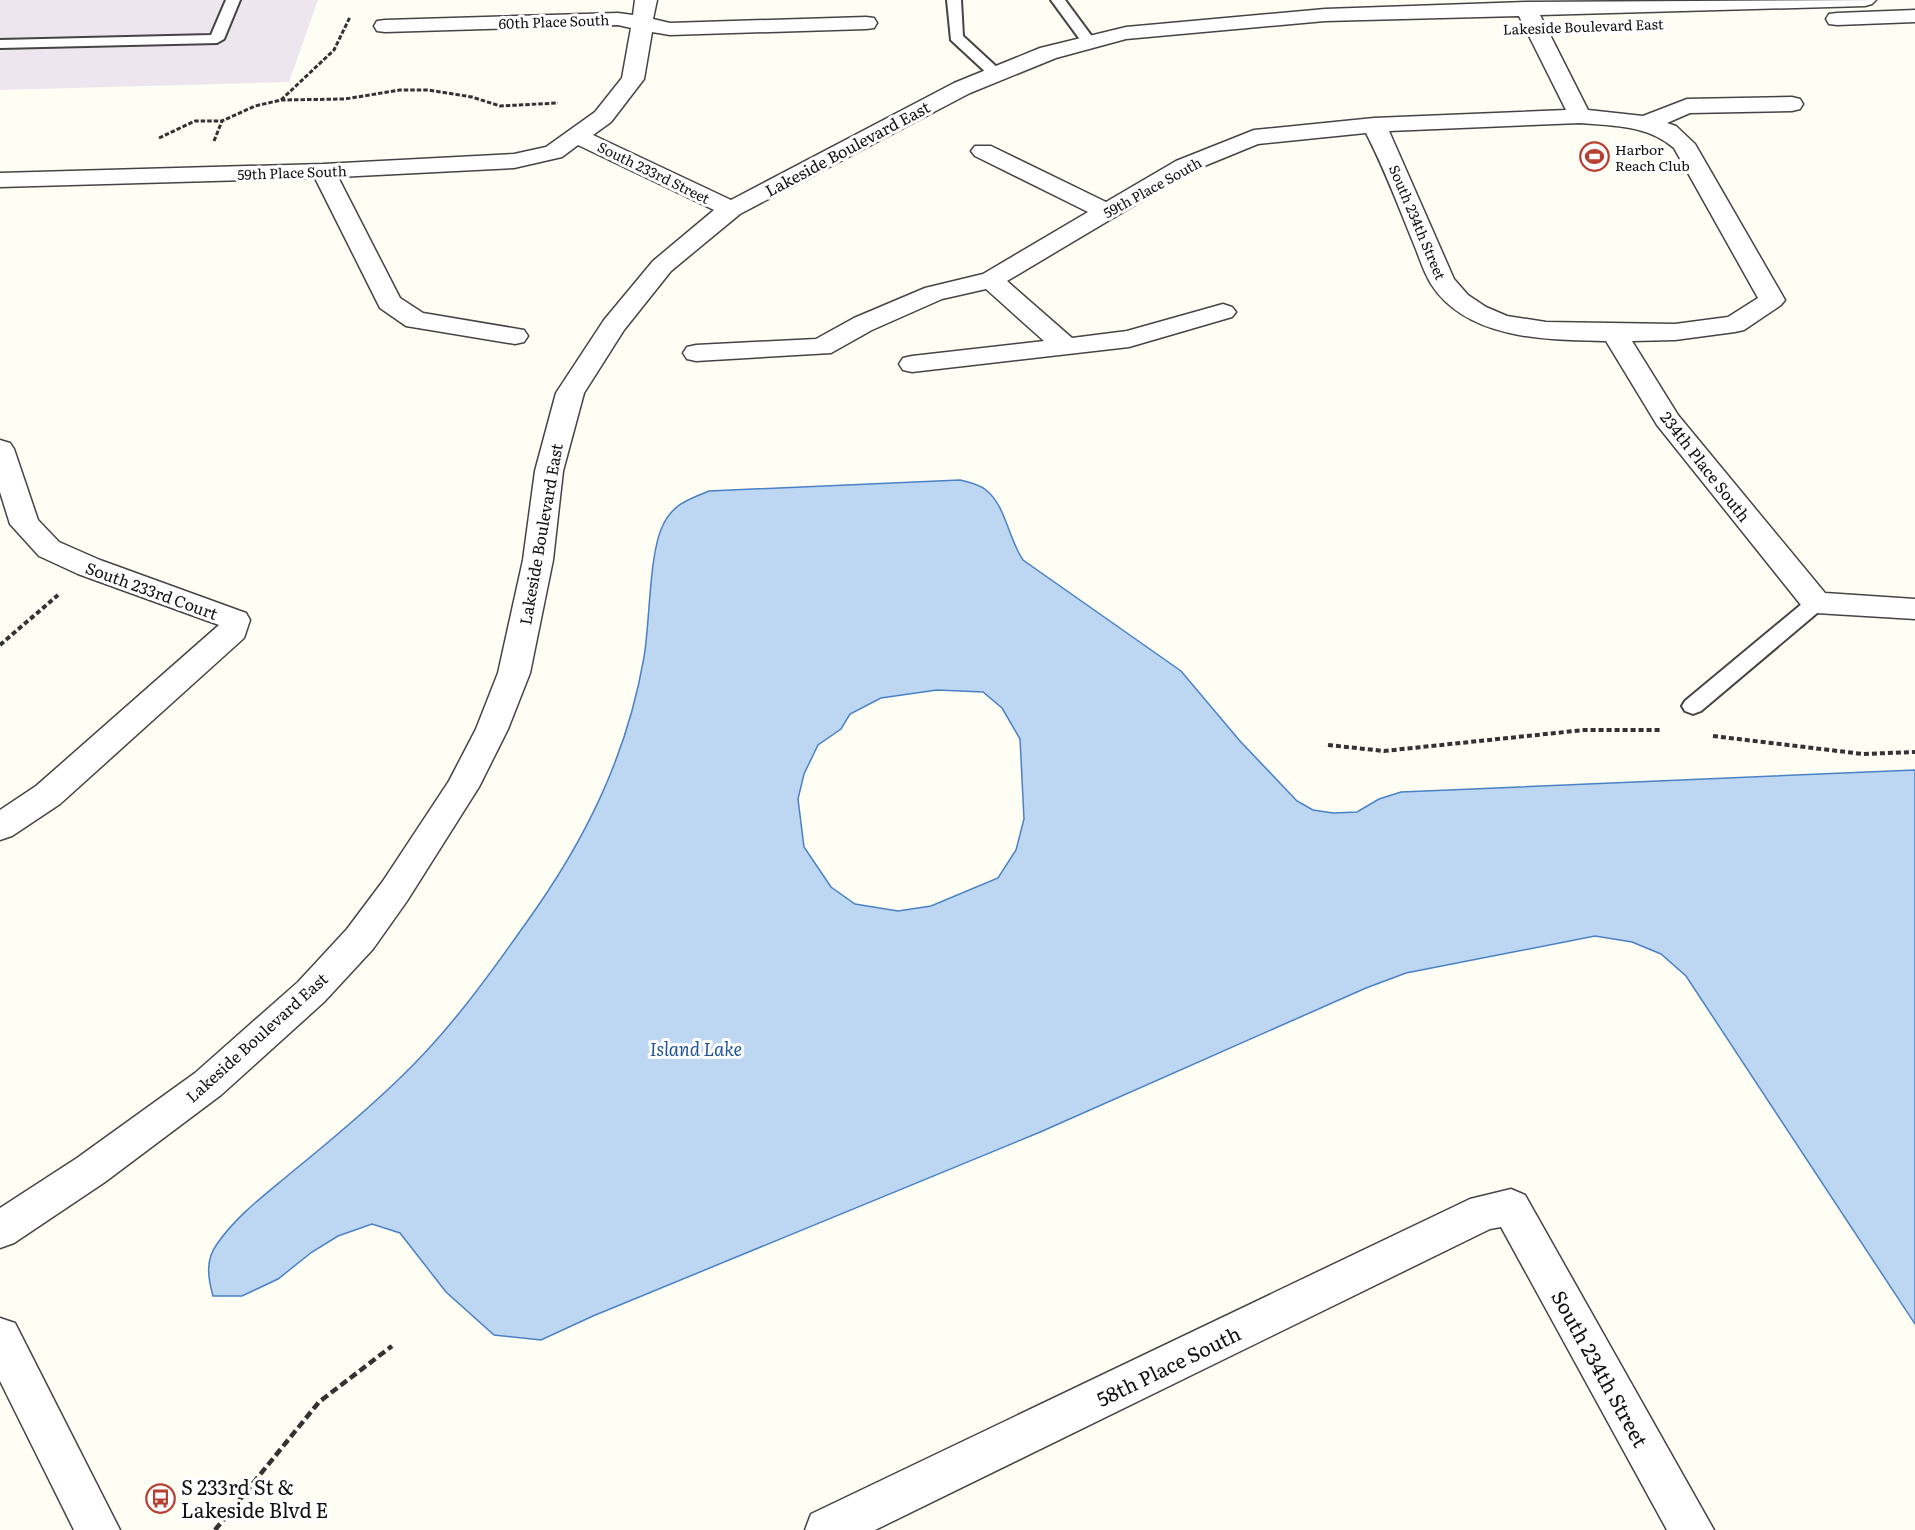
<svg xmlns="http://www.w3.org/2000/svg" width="1915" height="1530" viewBox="0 0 1915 1530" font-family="Literata,serif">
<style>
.industrial{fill:#eee6ee}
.water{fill:#bdd7f2;stroke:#4a81c4;stroke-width:1.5;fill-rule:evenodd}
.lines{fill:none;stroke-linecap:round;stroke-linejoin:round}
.service-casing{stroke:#444;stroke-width:4}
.minor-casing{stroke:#444;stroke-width:3}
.path-far2{stroke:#333;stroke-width:3;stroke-dasharray:4.5 2;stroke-linecap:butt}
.path-far1{stroke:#333;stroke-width:4;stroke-dasharray:5 3;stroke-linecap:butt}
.path{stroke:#333;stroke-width:4.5;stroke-dasharray:8 4;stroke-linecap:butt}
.service{fill:#fff;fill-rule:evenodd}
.minor{fill:#fff;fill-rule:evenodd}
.labels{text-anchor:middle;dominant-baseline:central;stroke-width:6;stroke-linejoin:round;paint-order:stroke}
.far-street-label{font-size:14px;fill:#111;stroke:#fff}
.far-poi-label{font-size:14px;fill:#111;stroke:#fff;text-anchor:start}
.street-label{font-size:16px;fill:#111;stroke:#fff}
.water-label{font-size:18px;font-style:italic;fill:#22549a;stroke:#fff}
.near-street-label{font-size:20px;fill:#111;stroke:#fff}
.near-poi-label{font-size:20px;fill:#111;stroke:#fff;text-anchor:start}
</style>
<rect width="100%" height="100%" fill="#fefef5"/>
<polygon class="industrial" points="0,0 318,0 289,82 0,90"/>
<path class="water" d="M960,480C968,482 979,484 986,490C1006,506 1008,538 1023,560L1181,671L1240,741L1297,801L1313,810L1333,813L1357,812L1379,799L1401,792L1915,770V1324L1686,976L1661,954L1632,942L1595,936L1406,973L1366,988L1038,1133L593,1316L541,1340L494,1335L446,1292L400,1233L372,1224L338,1236L312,1252L278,1279L242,1296H213C208,1278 205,1260 217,1244C237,1215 266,1194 292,1172C329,1142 367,1110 401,1077C449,1031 488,977 526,923C585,841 627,756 644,657C650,623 649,552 663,525C673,504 689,499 709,491ZM937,690L983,692L1002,708L1020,739L1024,819L1016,850L998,878L931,906L898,911L855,904L831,887L804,847L798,799L804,774L818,745L841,729L850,714L881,698Z"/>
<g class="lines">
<defs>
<g id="service">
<polygon points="226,0 240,0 224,39 217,43 0,48 0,40 211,35"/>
<polygon points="947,0 961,0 963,36 1001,71 1004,74 1001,77 991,77 951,40"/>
<polygon points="1051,0 1065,0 1096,42 1094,45 1084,45"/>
<polygon points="1816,596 1823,598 1826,603 1823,608 1701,711 1693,714 1685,711 1682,706 1685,701 1809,598"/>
</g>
<g id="minor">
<path d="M635,0H657L653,19L670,23L866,17L874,18L877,23L874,28L866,29L670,35L652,32L644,79L611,122L593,135L731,200L954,83L1040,48L1126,27L1325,9L1526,2L1876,0L1872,4L1865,6L1540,15L1588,110L1643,116L1687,99L1792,97L1800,99L1803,104L1800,109L1792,111L1690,113L1667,123L1676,126L1695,144L1785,300L1781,305L1744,330L1735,332L1675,340L1632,341L1678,415L1825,593L1915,599V619L1816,613L1805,610L1657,425L1606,341C1547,340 1467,340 1431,284C1423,271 1419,256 1413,242C1398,205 1384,168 1366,133L1258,144L1192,171L1007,281L1072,338L1127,331L1223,304L1232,307L1236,312L1232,317L1129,347L912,372L903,370L899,364L903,358L912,356L1044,341L986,289L942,299L872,330L831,353L696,361L687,359L683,353L687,347L696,345L816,339L854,318L925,288L983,274L1088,212L975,156L971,151L975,146H991L1106,202L1176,161L1254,130L1374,118L1566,110L1519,16L1325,21L1126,39L1056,58L970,93L740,214L671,271L624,330L584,393L563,471L553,560L530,673L508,729L479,787L407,901L373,949L324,1002L221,1095L105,1182L14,1243L0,1248V1208L77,1158L195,1073L298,982L347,929L383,881L449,781L476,729L498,673L523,560L535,471L556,393L604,320L653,261L714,210L578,145L562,157L514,168L338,177L400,298L423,313L524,330L528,336L524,342L515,344L406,326L380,308L315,178L0,187V173L323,164L514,154L546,147L595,112L622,78L631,28L618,25L385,32L377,31L374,26L377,21L385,20L618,13L633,15ZM1580,123C1614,126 1647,125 1674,148L1758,298L1728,317L1675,324L1546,322L1507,316L1486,307L1468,295L1454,279L1389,131Z"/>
<polygon points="1915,10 1915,22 1837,25 1829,24 1826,19 1829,14 1837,13"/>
<polygon points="0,440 10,443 14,449 38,520 59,542 100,560 246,613 250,620 244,638 60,804 12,836 0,840 0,810 36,786 219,625 78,574 39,556 10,524 0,492"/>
<polygon points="1511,1189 1525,1195 1714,1530 1667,1530 1501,1227 1490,1229 875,1530 805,1530 811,1514 1470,1199"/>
<polygon points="0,1318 15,1323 120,1530 74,1530 0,1381"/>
</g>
</defs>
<use href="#service" class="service-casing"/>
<use href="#minor" class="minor-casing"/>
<g class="path-far2">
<polyline points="281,100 345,99 400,90 428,90 472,97 500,106 558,103"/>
<polyline points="159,138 195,121 222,121"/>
<polyline points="214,141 222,121 255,106 281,100 334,50 350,17"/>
</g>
<g class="path-far1">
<polyline points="0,645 58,595"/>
<polyline points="1713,736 1863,754 1915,752"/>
<polyline points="1328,745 1384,751 1584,730 1661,730"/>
</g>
<polyline class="path" points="215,1530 319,1402 392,1346"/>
<use href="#service" class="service"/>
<use href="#minor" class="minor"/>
</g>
<defs>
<symbol id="stadium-ring" viewBox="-11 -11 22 22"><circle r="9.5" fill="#fff" stroke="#b74032" stroke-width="1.5"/><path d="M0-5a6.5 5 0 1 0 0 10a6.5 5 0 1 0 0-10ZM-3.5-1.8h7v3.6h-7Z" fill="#b74032"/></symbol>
<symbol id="bus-ring" viewBox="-11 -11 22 22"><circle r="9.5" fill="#fff" stroke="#b74032" stroke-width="1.5"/><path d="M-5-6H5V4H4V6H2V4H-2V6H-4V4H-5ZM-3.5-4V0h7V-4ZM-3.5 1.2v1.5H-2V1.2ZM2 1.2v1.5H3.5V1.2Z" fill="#b74032"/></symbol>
</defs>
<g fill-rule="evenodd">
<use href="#stadium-ring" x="1578" y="140" width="33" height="33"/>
<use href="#bus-ring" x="144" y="1482" width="33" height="33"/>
</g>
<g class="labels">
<g class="far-street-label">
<text transform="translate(554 21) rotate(-2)">60th Place South</text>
<text transform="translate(1583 26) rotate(-2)">Lakeside Boulevard East</text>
<text transform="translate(292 172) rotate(-2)">59th Place South</text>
<text transform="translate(654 172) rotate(26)">South 233rd Street</text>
<text transform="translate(1152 187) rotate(-29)">59th Place South</text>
<text transform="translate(1418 222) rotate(67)">South 234th Street</text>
</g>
<g class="far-poi-label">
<text x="1615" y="149">Harbor<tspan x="1615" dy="16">Reach Club</tspan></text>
</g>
<g class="street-label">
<text transform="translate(847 148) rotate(-28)">Lakeside Boulevard East</text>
<text transform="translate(1706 466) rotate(52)">234th Place South</text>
<text transform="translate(540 534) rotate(-80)">Lakeside Boulevard East</text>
<text transform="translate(152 590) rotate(20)">South 233rd Court</text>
<text transform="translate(256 1037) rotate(-42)">Lakeside Boulevard East</text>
</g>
<g class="water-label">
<text x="696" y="1048">Island Lake</text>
</g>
<g class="near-street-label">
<text transform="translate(1168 1365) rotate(-26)">58th Place South</text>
<text transform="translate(1601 1368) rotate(61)">South 234th Street</text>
</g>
<g class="near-poi-label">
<text x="181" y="1486">S 233rd St &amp;<tspan x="181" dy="23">Lakeside Blvd E</tspan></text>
</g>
</g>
</svg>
